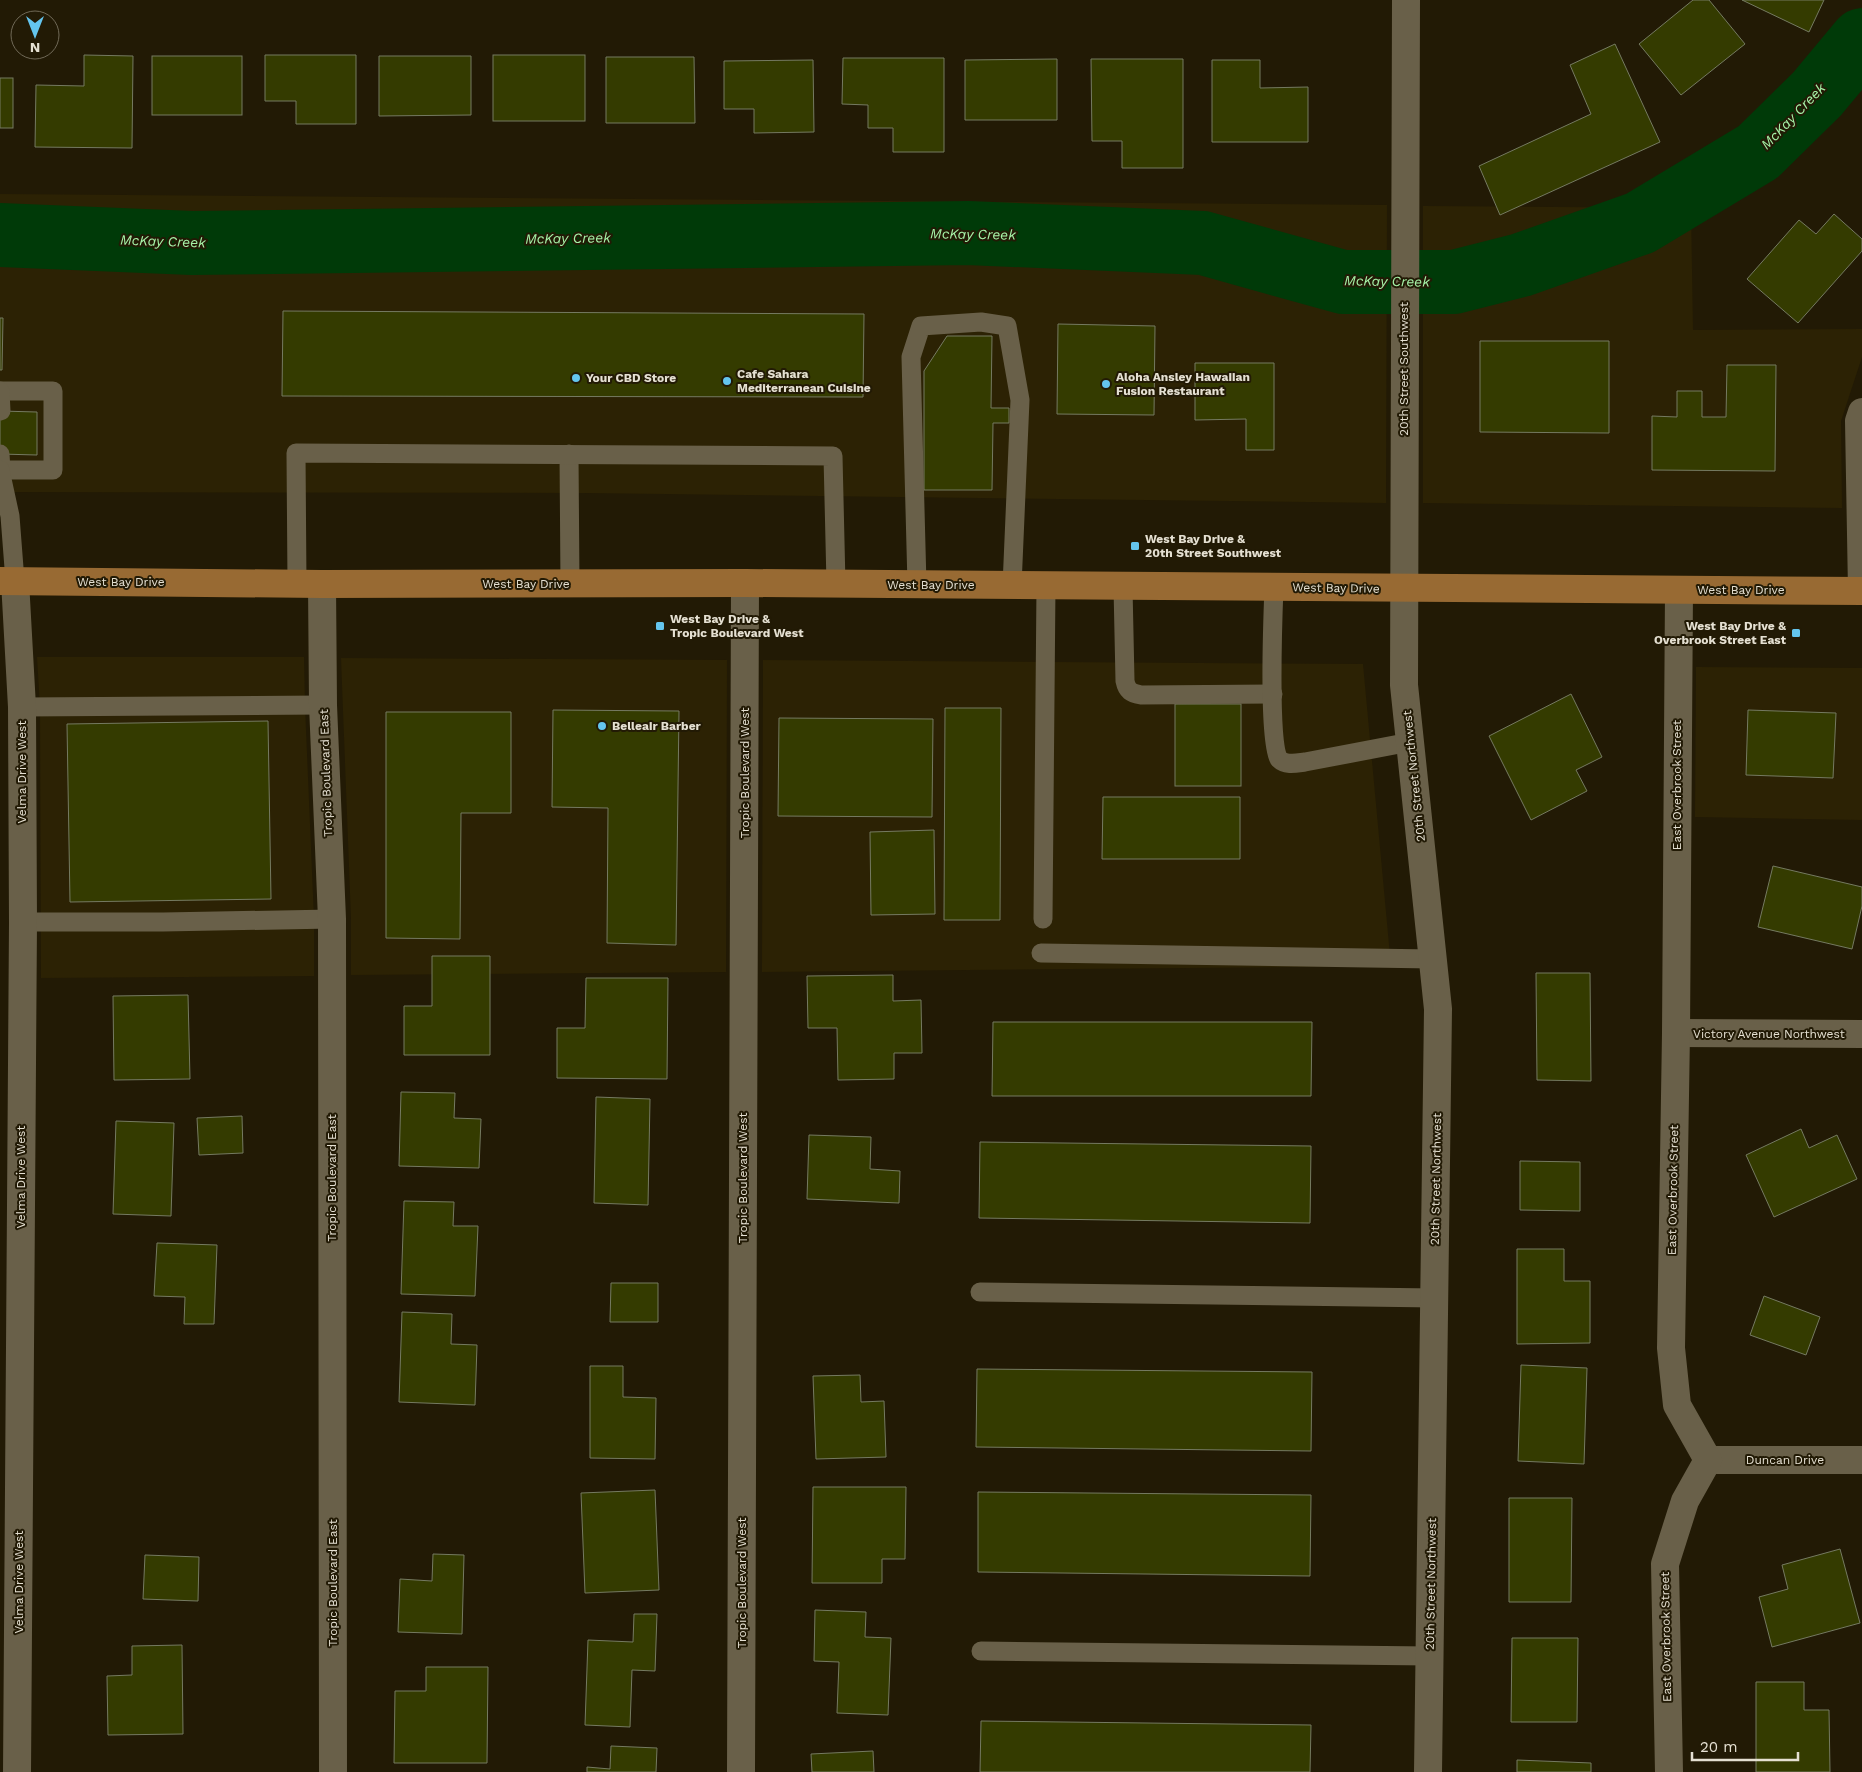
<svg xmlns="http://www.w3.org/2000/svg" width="1862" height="1772" viewBox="0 0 1862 1772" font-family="'Work Sans',sans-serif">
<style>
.built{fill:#2c2204}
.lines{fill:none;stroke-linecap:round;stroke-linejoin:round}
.river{stroke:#003a08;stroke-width:64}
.building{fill:#343b00;stroke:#757a61}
.service{stroke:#696049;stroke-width:19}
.minor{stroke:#696049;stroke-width:28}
.tertiary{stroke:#696049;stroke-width:28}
.primary{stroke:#986a33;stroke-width:28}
.poi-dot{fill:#64c5ee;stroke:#221a05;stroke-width:2}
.labels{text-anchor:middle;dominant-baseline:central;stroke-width:4;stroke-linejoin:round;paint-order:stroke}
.street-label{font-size:12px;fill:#e5e0d2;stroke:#221a05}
.poi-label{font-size:12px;font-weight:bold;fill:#e5e0d2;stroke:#221a05;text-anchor:start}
.water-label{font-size:14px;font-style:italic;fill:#a6f3a8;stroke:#221a05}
</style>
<rect width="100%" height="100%" fill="#221a05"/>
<g class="built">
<polygon points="0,194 1387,205 1386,503 584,493 0,492"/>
<polygon points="1423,206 1691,208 1693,330 1862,329 1862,357 1841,421 1842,508 1423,503"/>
<polygon points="37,657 304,657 305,706 314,919 314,976 41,978 40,707"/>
<polygon points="341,658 727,660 726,972 351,975 351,919"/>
<polygon points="763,660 1363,664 1391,966 762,972"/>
<polygon points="1696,667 1862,668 1862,820 1695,817"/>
</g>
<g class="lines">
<polyline class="river" points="0,235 192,243 968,233 1203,243 1343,282 1454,282 1521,265 1640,223 1758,152 1817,94 1862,40"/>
</g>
<g class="building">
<polygon points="1693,0 1709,0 1745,44 1681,95 1639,44"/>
<polygon points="1742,0 1824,0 1809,32"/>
<polygon points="1615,44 1660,142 1500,215 1479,166 1591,114 1570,65"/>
<polygon points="84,55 133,56 132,148 35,147 36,85 84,86"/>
<polygon points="265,55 356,55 356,124 296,124 296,101 265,101"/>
<rect x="493" y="55" width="92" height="66"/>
<rect x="152" y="56" width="90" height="59"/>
<polygon points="379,56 471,56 471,115 379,116"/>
<polygon points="606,57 694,57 695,123 606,123"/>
<polygon points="843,58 944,58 944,152 893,152 893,128 868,128 868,105 842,104"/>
<polygon points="1057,59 1057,120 965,120 965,60"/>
<polygon points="1091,59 1183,59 1183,168 1122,168 1122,141 1092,141"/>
<polygon points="813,60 814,132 754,133 754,109 724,109 724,61"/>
<polygon points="1212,60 1260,60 1260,88 1308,87 1308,142 1212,142"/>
<rect x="0" y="78" width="13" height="50"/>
<polygon points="1834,214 1862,239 1862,251 1798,323 1747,279 1799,220 1816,234"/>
<polygon points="283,311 864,314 863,397 282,396"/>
<polygon points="0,318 3,318 2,370 0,370"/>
<polygon points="1058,324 1155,326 1154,415 1057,414"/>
<polygon points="947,336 992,336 991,408 1009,408 1009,423 993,423 992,490 924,490 924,371"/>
<polygon points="1480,341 1609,341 1609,433 1480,432"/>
<polygon points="1195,363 1274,363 1274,450 1246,450 1246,419 1195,420"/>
<polygon points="1727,365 1776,365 1775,471 1652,470 1652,416 1677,417 1677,391 1702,391 1702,417 1726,417"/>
<polygon points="0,411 37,412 37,455 0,454"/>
<polygon points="1571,694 1602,757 1576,770 1587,791 1531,820 1489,736"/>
<rect x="1175" y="704" width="66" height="82"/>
<polygon points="945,708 1001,708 1000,920 944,920"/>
<polygon points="553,710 679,711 676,945 607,943 608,808 552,807"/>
<polygon points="1748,710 1836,713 1833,778 1746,775"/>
<polygon points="386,712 511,712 511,813 461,813 460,939 386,938"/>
<polygon points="779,718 933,719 932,817 778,816"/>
<polygon points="268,721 271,899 70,902 67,724"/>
<polygon points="1103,797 1240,797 1240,859 1102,859"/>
<polygon points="934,830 935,914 871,915 870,832"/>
<polygon points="1773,866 1862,887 1862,906 1852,949 1758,927"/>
<polygon points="432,956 490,956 490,1055 404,1055 404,1006 432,1006"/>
<polygon points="1536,973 1590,973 1591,1081 1537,1080"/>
<polygon points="893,975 893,1001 921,1000 922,1053 894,1053 894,1079 838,1080 837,1028 808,1028 807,976"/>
<polygon points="586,978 668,978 667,1079 557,1078 557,1028 585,1028"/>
<polygon points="188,995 190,1079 114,1080 113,996"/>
<polygon points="993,1022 1312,1022 1311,1096 992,1096"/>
<polygon points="401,1092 455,1093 454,1118 481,1119 479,1168 399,1166"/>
<polygon points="596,1097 650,1099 648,1205 594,1203"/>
<polygon points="242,1116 243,1153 199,1155 197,1118"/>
<polygon points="116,1121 174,1123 171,1216 113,1214"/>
<polygon points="1801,1129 1809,1148 1837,1135 1857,1179 1774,1217 1746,1155"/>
<polygon points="809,1135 871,1137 870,1169 900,1171 899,1203 807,1199"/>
<polygon points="980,1142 1311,1146 1310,1223 979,1218"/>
<polygon points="1520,1161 1580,1162 1580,1211 1520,1210"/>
<polygon points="404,1201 454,1202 453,1226 478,1226 475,1296 401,1294"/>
<polygon points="157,1243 217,1245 214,1324 184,1324 185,1297 154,1296"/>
<polygon points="1517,1249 1564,1249 1564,1281 1590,1281 1590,1343 1517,1344"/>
<polygon points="611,1283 658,1283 658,1322 610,1322"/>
<polygon points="1764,1296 1820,1317 1806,1355 1750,1335"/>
<polygon points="402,1312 452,1314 451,1344 477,1345 475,1405 399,1402"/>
<polygon points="1521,1365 1587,1368 1584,1464 1518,1461"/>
<polygon points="590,1366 623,1366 623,1397 656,1398 655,1459 590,1458"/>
<polygon points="977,1369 1312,1372 1311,1451 976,1447"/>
<polygon points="860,1375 861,1402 884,1401 886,1457 816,1459 813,1376"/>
<polygon points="813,1487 906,1487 905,1559 882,1559 882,1583 812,1583"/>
<polygon points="655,1490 659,1590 585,1593 581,1493"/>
<polygon points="978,1492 1311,1495 1310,1576 978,1572"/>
<polygon points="1509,1498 1572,1498 1571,1602 1509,1602"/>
<polygon points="1840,1549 1860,1623 1772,1647 1759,1597 1788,1589 1782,1565"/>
<polygon points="433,1554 464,1555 462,1634 398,1632 400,1579 432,1581"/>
<polygon points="145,1555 199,1557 198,1601 143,1599"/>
<polygon points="815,1610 866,1612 865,1637 891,1638 888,1715 837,1713 839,1662 814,1661"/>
<polygon points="634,1614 657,1614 655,1671 632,1670 630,1727 585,1725 588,1640 633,1642"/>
<polygon points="1512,1638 1578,1638 1577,1722 1511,1722"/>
<polygon points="182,1645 183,1734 108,1735 107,1676 132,1675 132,1646"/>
<polygon points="426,1667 488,1667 487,1763 394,1763 395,1691 426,1691"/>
<polygon points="1756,1682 1804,1682 1804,1710 1829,1710 1830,1772 1756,1772"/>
<polygon points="981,1721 1311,1725 1310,1772 980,1772"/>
<polygon points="611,1746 657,1748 656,1772 587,1772 587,1767 610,1769"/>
<polygon points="873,1751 874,1772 812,1772 811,1754"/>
<polygon points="1517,1760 1591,1763 1591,1772 1517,1772"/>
</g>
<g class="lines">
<g class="service">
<polyline points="0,391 53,391 53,470 1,470 0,454"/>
<polyline points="0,391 1,411"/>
<polyline points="569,454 570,584"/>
<polyline points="0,470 10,516 15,581"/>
<polyline points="297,584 296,453 833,456 836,584"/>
<polyline points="917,585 911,357 921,326 981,322 1007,326 1020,400 1012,586"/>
<path d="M1123,587L1125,681C1127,691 1131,693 1141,695L1273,694"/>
<path d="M1274,587C1273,612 1268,748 1279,759C1286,766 1297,763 1305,762L1410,742"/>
<polyline points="22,707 323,705"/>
<polyline points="1043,919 1046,586"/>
<polyline points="23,922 163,922 332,919"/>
<polyline points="1041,953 1433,959"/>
<polyline points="980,1292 1435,1298"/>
<polyline points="981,1651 1430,1656"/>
</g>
<g class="minor">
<polyline points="15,581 22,707 23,922 17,1772"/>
<polyline points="322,584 323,705 332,919 333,1772"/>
<polyline points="1862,591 1859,421 1862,412"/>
<polyline points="1676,1033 1862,1034"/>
<polyline points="1708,1460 1862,1460"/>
<polyline points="741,1772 745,583"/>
<polyline points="1669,1772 1665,1564 1685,1501 1708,1460 1677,1405 1671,1348 1676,1033 1679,590"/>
</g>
<polyline class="tertiary" points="1406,0 1404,685 1438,1009 1428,1772"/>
<polyline class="primary" points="0,581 322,584 745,583 1862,591"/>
</g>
<g class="poi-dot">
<circle cx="576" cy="378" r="5"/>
<circle cx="727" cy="381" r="5"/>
<circle cx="1106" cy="384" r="5"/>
<rect x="1130" y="541" width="10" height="10" rx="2.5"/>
<rect x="655" y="621" width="10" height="10" rx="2.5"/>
<rect x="1791" y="628" width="10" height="10" rx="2.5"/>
<circle cx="602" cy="726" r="5"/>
</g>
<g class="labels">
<g class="street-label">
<text transform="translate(1404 369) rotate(-90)">20th Street Southwest</text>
<text x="121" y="582">West Bay Drive</text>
<text x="526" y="584">West Bay Drive</text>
<text x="931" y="585">West Bay Drive</text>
<text transform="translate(1336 588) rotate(1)">West Bay Drive</text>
<text x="1741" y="590">West Bay Drive</text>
<text transform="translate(22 772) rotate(-90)">Velma Drive West</text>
<text transform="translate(326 773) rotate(-92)">Tropic Boulevard East</text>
<text transform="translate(745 773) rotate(-90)">Tropic Boulevard West</text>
<text transform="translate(1414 776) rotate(-96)">20th Street Northwest</text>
<text transform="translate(1677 785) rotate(-90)">East Overbrook Street</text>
<text x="1769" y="1034">Victory Avenue Northwest</text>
<text transform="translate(21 1177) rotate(-90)">Velma Drive West</text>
<text transform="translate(332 1178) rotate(-90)">Tropic Boulevard East</text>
<text transform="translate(743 1178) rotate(-90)">Tropic Boulevard West</text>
<text transform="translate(1436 1179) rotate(-89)">20th Street Northwest</text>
<text transform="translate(1673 1190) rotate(-89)">East Overbrook Street</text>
<text x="1785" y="1460">Duncan Drive</text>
<text transform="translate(19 1582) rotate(-90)">Velma Drive West</text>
<text transform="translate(333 1583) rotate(-90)">Tropic Boulevard East</text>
<text transform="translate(742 1583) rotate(-90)">Tropic Boulevard West</text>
<text transform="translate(1431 1584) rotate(-89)">20th Street Northwest</text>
<text transform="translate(1666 1637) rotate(-91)">East Overbrook Street</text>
</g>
<g class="poi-label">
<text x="737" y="374">Cafe Sahara<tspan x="737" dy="14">Mediterranean Cuisine</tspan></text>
<text x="1116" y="377">Aloha Ansley Hawaiian<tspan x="1116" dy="14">Fusion Restaurant</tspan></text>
<text x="586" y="378">Your CBD Store</text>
<text x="1145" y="539">West Bay Drive &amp;<tspan x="1145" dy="14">20th Street Southwest</tspan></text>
<text x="670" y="619">West Bay Drive &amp;<tspan x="670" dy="14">Tropic Boulevard West</tspan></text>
<text x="1786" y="626" text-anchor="end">West Bay Drive &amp;<tspan x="1786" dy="14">Overbrook Street East</tspan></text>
<text x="612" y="726">Belleair Barber</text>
</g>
<g class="water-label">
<text transform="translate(1793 116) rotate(-46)">McKay Creek</text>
<text transform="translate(973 234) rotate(1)">McKay Creek</text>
<text transform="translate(568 238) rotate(-1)">McKay Creek</text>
<text transform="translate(163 241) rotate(2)">McKay Creek</text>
<text transform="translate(1387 281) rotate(1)">McKay Creek</text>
</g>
</g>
<g transform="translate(35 35) rotate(180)"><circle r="24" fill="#221a05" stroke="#706957"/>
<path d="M0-4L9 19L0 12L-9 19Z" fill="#64c5ee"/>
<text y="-8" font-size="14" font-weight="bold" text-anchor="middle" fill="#e5e0d2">N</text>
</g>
<path d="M1692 1752v8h106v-8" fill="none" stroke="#e5e0d2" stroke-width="2.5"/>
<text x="1700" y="1752" font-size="15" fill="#e5e0d2" stroke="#221a05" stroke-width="4" paint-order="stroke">20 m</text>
</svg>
